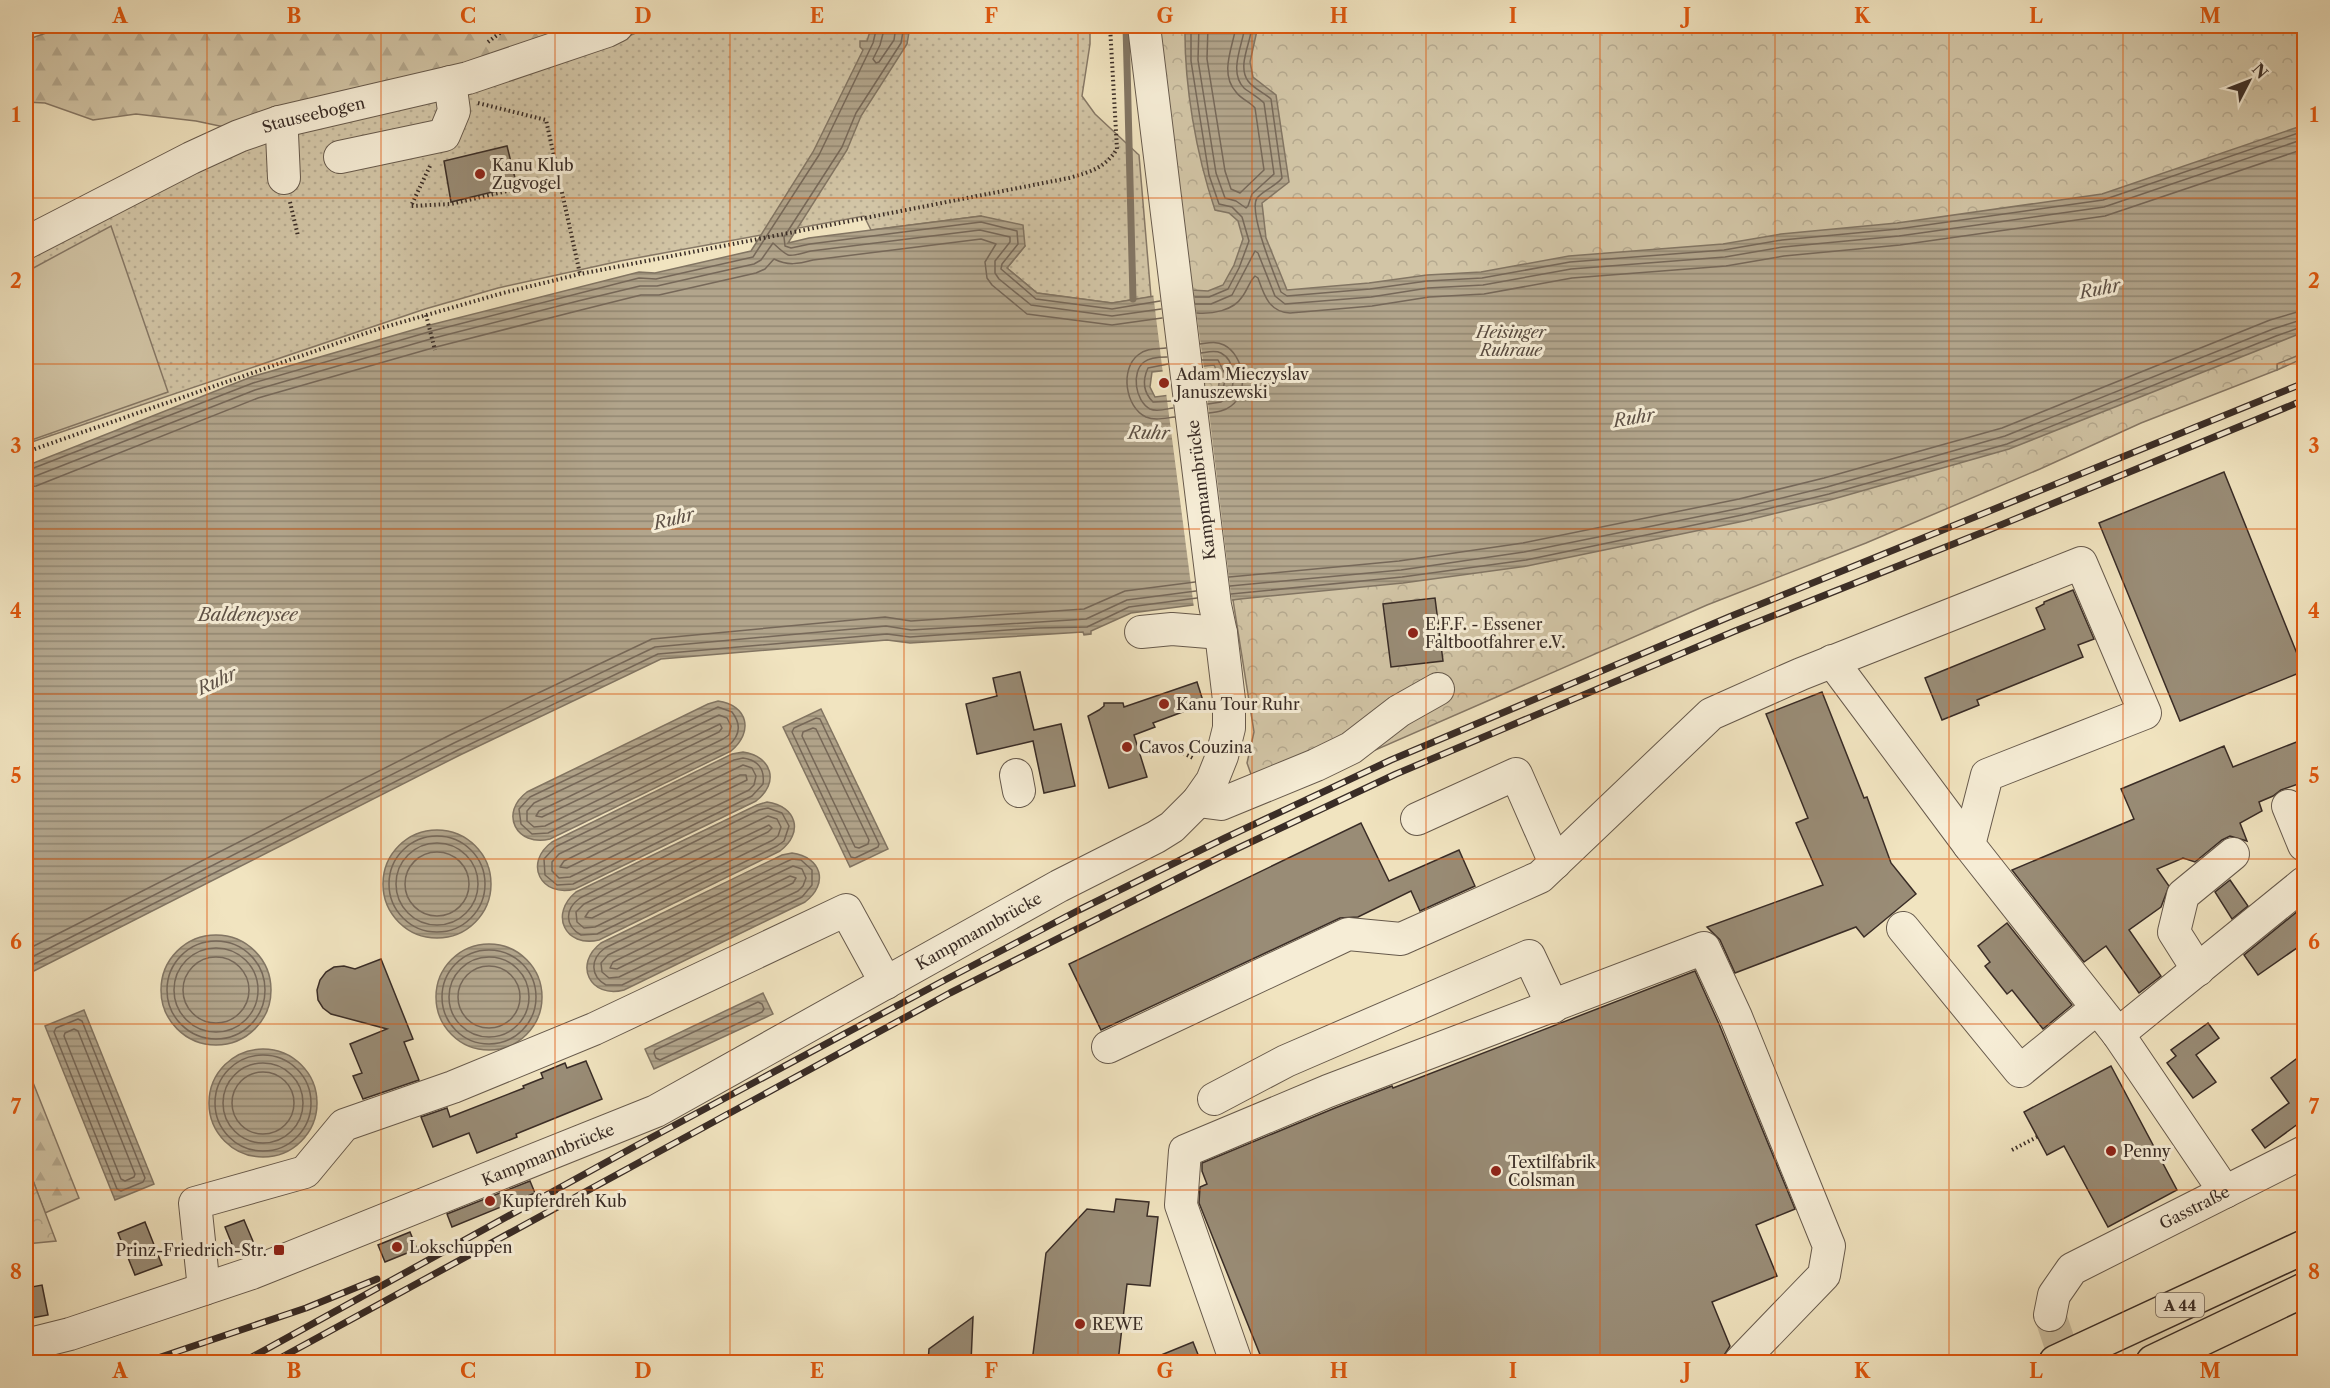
<svg xmlns="http://www.w3.org/2000/svg" width="2330" height="1388" viewBox="0 0 2330 1388" font-family="'Libre Caslon Text',serif">
<style>
.grass{fill:url(#grass-dots);stroke:#867866;stroke-width:1.5}
.forest{fill:url(#forest-firs);stroke:#867866;stroke-width:1.5}
.park{fill:url(#park-crowns);stroke:#867866;stroke-width:1.5}
.pitch{fill:#d2c5a6;stroke:#867866;stroke-width:1.5}
.water{fill:url(#water-rules);stroke:#827563;stroke-width:1.5;fill-rule:evenodd}
.pier{fill:#f1e4c0}
.lines{fill:none;stroke-linecap:round;stroke-linejoin:round}
.shore{stroke:#766859;stroke-width:1.5}
.stream{stroke:#827563;stroke-width:7}
.building{fill:#998c76;stroke:#392c26;stroke-width:1.5}
.minor-tunnel{stroke:#ccbfa1;stroke-width:32;stroke-dasharray:32 16;stroke-linecap:butt}
.minor-casing{stroke:#675a4c;stroke-width:34}
.highway-casing{stroke:#392c26;stroke-width:36}
.path{stroke:#392c26;stroke-width:4;stroke-dasharray:1.5 3;stroke-linecap:butt}
.minor{stroke:#f6edd6;stroke-width:32}
.highway{stroke:#f1e4c0;stroke-width:33}
.rail-casing{stroke:#392c26;stroke-width:7}
.rail{stroke:#f6edd6;stroke-width:4.5;stroke-dasharray:14;stroke-linecap:butt}
.grid{fill:none;stroke:#df570d;stroke-width:1.5;stroke-opacity:0.55}
.poi-dot{fill:#8f2418;stroke:#f6edd6;stroke-width:2}
.labels{text-anchor:middle;dominant-baseline:central;stroke-width:6;stroke-linejoin:round;paint-order:stroke}
.shield{fill:#f6edd6;stroke:#72665b;stroke-width:1.5}
.shield-label{font-size:15px;font-weight:bold;fill:#392c26}
.street-label{font-size:16px;fill:#392c26;stroke:#f6edd6}
.poi-label{font-size:16px;fill:#392c26;stroke:#f6edd6;text-anchor:start}
.park-label{font-size:16px;font-style:italic;fill:#584b40;stroke:#f6edd6}
.water-label{font-size:18px;font-style:italic;fill:#5d5045;stroke:#f6edd6}
.neatline{fill:none;stroke:#df570d;stroke-width:2}
.grid-label{font-size:20px;text-anchor:middle;font-weight:bold;fill:#df570d}
</style>
<defs>
<pattern id="grass-dots" width="8" height="8" patternUnits="userSpaceOnUse" patternTransform="scale(1.5)"><rect width="8" height="8" fill="#d2c5a6"/><path d="M2 2h.1M6 6h.1" fill="none" stroke="#b5a98f" stroke-width="1.8" stroke-linecap="round"/></pattern>
<pattern id="forest-firs" width="22" height="20" patternUnits="userSpaceOnUse" patternTransform="scale(1.5)"><rect width="22" height="20" fill="#d2c5a6"/><path d="M5 1l3.5 6h-7zM16 11l3.5 6h-7z" fill="#b5a98f"/></pattern>
<pattern id="park-crowns" width="20" height="18" patternUnits="userSpaceOnUse" patternTransform="scale(1.5)"><rect width="20" height="18" fill="#d2c5a6"/><path d="M2 6a3 3 0 1 1 6 0M12 15a3 3 0 1 1 6 0" fill="none" stroke="#b5a98f"/></pattern>
<pattern id="water-rules" width="6" height="5" patternUnits="userSpaceOnUse" patternTransform="scale(1.5)"><rect width="6" height="5" fill="#b2a58c"/><path d="M0 2.5h6" fill="none" stroke="#928772"/></pattern>
</defs>
<rect width="100%" height="100%" fill="#f1e4c0"/>
<filter id="stains"><feTurbulence type="fractalNoise" baseFrequency=".00333" numOctaves="4"/><feColorMatrix values="0 0 0 0 .2 0 0 0 0 .09 0 0 0 0 .02 0 0 0 .5 -.17"/></filter>
<radialGradient id="worn" r=".72"><stop offset=".6" stop-color="#630" stop-opacity="0"/><stop offset="1" stop-color="#630" stop-opacity=".3"/></radialGradient>
<polygon class="grass" points="652,26 1090,26 1090,44 1082,96 1095,114 1139,155 1151,297 1112,303 1037,293 1007,268 1025,246 981,216 871,230 864,216 620,261 498,288 425,309 26,444 26,258 200,171 282,134 589,53"/>
<g class="forest">
<polygon points="66,26 587,26 487,59 229,128 196,121 136,114 93,120 45,103 26,102 26,40"/>
<polygon points="2304,332 2304,358 2277,370 2278,341"/>
<polygon points="26,1065 79,1198 45,1213 26,1162"/>
</g>
<g class="park">
<polygon points="1153,26 2304,26 2304,353 2277,364 2277,370 2141,423 2040,469 1866,543 1707,605 1286,789 1258,794 1247,763 1254,732 1183,286"/>
<polygon points="26,1162 56,1241 26,1244"/>
</g>
<polygon class="pitch" points="111,226 168,392 26,442 26,272"/>
<g class="water">
<path d="M875,26H910L907,44L861,116L847,150L788,243L809,238L981,216L1023,225L1025,246L1007,268L1037,293L1112,303L1191,290L1208,291L1223,285L1234,265L1243,239L1238,221L1229,213L1215,210C1196,154 1184,84 1185,26H1258L1250,62L1253,77L1276,95L1289,182L1262,203L1266,238L1287,290L1369,283L1427,275L1481,272L1569,256L1723,244L1781,234L1897,223L2102,194L2304,125V332L2009,449L1830,500L1744,521L1527,566L1403,583L1240,599L1131,613L1091,631V634L1084,635L1083,632L910,643L887,640L661,659L460,755L26,975V466L251,377L430,325L639,272L655,273L751,251L813,152L863,50L860,47V41H867L871,28ZM1214,365L1220,378L1218,389L1155,397L1150,387L1152,372Z"/>
<path d="M718,701C748,705 754,732 731,751L550,839C516,847 499,813 527,792L708,704Z"/>
<polygon points="821,709 888,849 850,867 783,727"/>
<path d="M743,752C772,756 780,783 756,801L575,889C541,898 523,863 552,842L732,754Z"/>
<path d="M767,802C797,806 804,833 780,851L599,940C565,948 549,914 576,892L757,805Z"/>
<circle cx="437" cy="884" r="54"/>
<path d="M792,853C822,857 829,884 805,902L624,990C590,999 573,964 601,943L782,855Z"/>
<circle cx="216" cy="990" r="55"/>
<circle cx="489" cy="997" r="53"/>
<polygon points="763,993 773,1014 654,1069 645,1049"/>
<polygon points="84,1010 154,1184 115,1200 45,1026"/>
<circle cx="263" cy="1103" r="54"/>
</g>
<g class="pier">
<polygon points="1193,288 1204,369 1163,374 1153,293"/>
<polygon points="1206,387 1232,603 1194,608 1166,392"/>
</g>
<g class="lines">
<g class="shore">
<polyline points="885,26 880,45 873,59 876,63 879,62 894,40 896,26"/>
<polyline points="904,26 901,43 856,113 842,147 784,237 785,246 791,248 810,244 981,222 1017,231 1018,244 1002,264 1001,269 1036,299 1112,309 1160,301"/>
<polyline points="1191,26 1191,61 1209,175 1219,204 1232,207 1242,217 1249,241 1239,268 1228,289 1209,297 1195,297"/>
<path d="M1199,26L1198,60L1216,173L1225,198L1236,201L1246,208L1248,206L1252,194L1274,174L1264,103C1258,97 1250,93 1244,88C1228,72 1243,44 1245,26"/>
<path d="M1208,26L1207,59L1225,171L1231,189L1240,193L1264,170L1255,108C1250,102 1241,99 1236,92C1219,73 1233,47 1236,26"/>
<path d="M1252,26C1251,42 1237,66 1248,81C1253,88 1264,93 1271,99L1282,178C1276,186 1264,190 1257,198C1248,212 1275,276 1281,292L1287,296L1370,289L1427,281L1482,278L1570,262L1724,250L1782,240L1898,229L2103,200L2304,131"/>
<polyline points="1195,304 1211,304 1232,295 1255,251 1258,253 1275,296 1285,304 1371,297 1428,288 1483,285 1571,269 1725,257 1783,247 1899,236 2104,207 2304,139"/>
<path d="M1197,313C1212,314 1233,311 1242,297C1247,291 1249,282 1255,276L1258,278C1264,295 1269,312 1290,313L1372,306L1429,297L1484,294L1572,278L1726,266L1784,256L1900,245L2105,216L2304,149"/>
<path d="M1200,344C1208,343 1216,341 1224,345C1244,355 1250,392 1231,406C1225,411 1217,412 1209,413"/>
<path d="M1166,348C1157,349 1146,348 1138,355C1120,369 1125,407 1146,417C1155,421 1165,418 1175,417"/>
<path d="M1201,353C1208,352 1215,350 1221,353C1236,361 1236,384 1228,397L1221,402L1208,404"/>
<path d="M1167,357C1160,357 1150,357 1144,362C1131,372 1135,401 1150,409C1157,412 1166,409 1173,408"/>
<polyline points="1202,360 1218,360 1226,376 1222,393 1207,396"/>
<path d="M1168,364L1148,368C1142,381 1143,392 1153,402L1173,401"/>
<polyline points="26,471 253,383 432,331 639,278 656,279 753,257 819,155 873,43 877,26"/>
<path d="M26,478L33,477L255,390L434,338L578,301L640,286H657L754,264L761,260L773,243C790,259 787,257 811,251L980,230L1010,237V242L995,261V273L999,279L1031,305L1112,316L1161,309"/>
<path d="M26,487L36,486L258,398L436,347L581,310L641,295H659L756,273L765,269L774,259C788,266 798,264 813,260L981,239L996,244L985,262L987,278L992,285L1027,314L1112,325L1162,318"/>
<polyline points="1229,577 1399,561 1523,543 1739,499 1824,478 2002,428 2270,320 2304,310"/>
<polyline points="1230,586 1401,570 1524,552 1741,508 1827,487 2005,436 2273,329 2304,319"/>
<polyline points="1231,594 1402,577 1526,560 1742,515 1829,494 2007,444 2276,336 2304,326"/>
<path d="M718,707L732,712C742,725 740,736 728,746L548,833L532,834L521,824L519,809L530,797Z"/>
<polygon points="719,715 727,718 731,726 729,735 723,739 545,826 534,827 527,821 527,811 534,803"/>
<polygon points="816,718 820,719 879,844 878,847 855,858 851,857 792,732 794,728"/>
<polygon points="720,724 722,728 719,732 542,817 536,816 539,811"/>
<polygon points="813,728 816,729 869,840 868,844 859,848 855,847 802,736 803,732"/>
<path d="M743,758C758,760 765,769 763,784L752,796L573,884L557,885L545,875L544,859L555,847L734,760Z"/>
<polygon points="743,765 752,768 756,776 754,785 749,790 570,877 559,878 552,871 552,862 559,854"/>
<polygon points="740,775 746,775 747,780 567,868 560,867 564,861"/>
<path d="M768,808L782,813L789,826L784,841L777,846L597,934L581,935C564,925 565,909 580,898L759,810Z"/>
<polygon points="768,816 777,819 781,827 778,836 773,840 595,927 584,928 577,922 576,912 584,904"/>
<polygon points="769,825 772,828 768,832 592,918 585,917 589,911"/>
<circle cx="437" cy="884" r="48"/>
<circle cx="437" cy="884" r="41"/>
<circle cx="437" cy="884" r="32"/>
<path d="M792,859L801,860L812,870V885L802,897L622,985H606C590,976 590,959 605,948Z"/>
<polygon points="793,866 802,869 806,878 803,886 798,891 619,977 609,978 602,972 601,963 608,955"/>
<polygon points="790,876 796,878 793,883 617,969 610,968 613,962"/>
<circle cx="216" cy="990" r="49"/>
<circle cx="216" cy="990" r="42"/>
<circle cx="489" cy="997" r="47"/>
<polyline points="26,950 450,735 652,639 885,617 911,621 1084,609 1125,591 1195,582"/>
<circle cx="489" cy="997" r="40"/>
<circle cx="216" cy="990" r="33"/>
<polyline points="26,960 454,743 655,647 886,626 911,630 1086,619 1127,600 1196,591"/>
<circle cx="489" cy="997" r="31"/>
<polyline points="26,968 458,750 658,654 887,634 910,637 1037,628 1087,627 1129,607 1197,598"/>
<polygon points="758,1002 762,1004 764,1009 762,1012 660,1060 656,1058 654,1053 655,1050"/>
<polygon points="78,1019 82,1021 145,1178 143,1182 121,1191 117,1189 54,1032 56,1028"/>
<polygon points="74,1029 78,1031 135,1174 134,1177 125,1181 121,1179 64,1036 65,1033"/>
<circle cx="263" cy="1103" r="48"/>
<circle cx="263" cy="1103" r="40"/>
<circle cx="263" cy="1103" r="31"/>
</g>
<polyline class="stream" points="1126,26 1133,299"/>
</g>
<g class="building">
<polygon points="507,146 517,186 451,202 444,161"/>
<polygon points="2224,472 2304,671 2180,721 2099,523"/>
<polygon points="2073,590 2094,639 2078,645 2083,657 1977,700 1979,705 1942,720 1925,678 2045,629 2036,608 2044,604 2044,602"/>
<polygon points="1435,598 1443,661 1391,667 1383,604"/>
<polygon points="1020,672 1034,730 1061,724 1075,786 1044,793 1033,741 977,754 966,704 997,696 993,678"/>
<polygon points="1197,682 1204,704 1153,723 1155,727 1134,735 1147,777 1109,788 1088,716 1099,710 1104,706 1104,703 1123,703 1124,707"/>
<polygon points="1822,692 1864,798 1867,797 1891,863 1916,894 1864,937 1856,927 1735,973 1720,940 1707,927 1823,885 1796,823 1808,818 1766,714"/>
<polygon points="2304,739 2304,782 2281,790 2273,796 2259,802 2262,811 2240,823 2247,841 2230,836 2222,840 2195,862 2183,858 2157,869 2169,886 2161,907 2129,930 2161,976 2139,993 2106,946 2084,962 2012,870 2134,819 2121,789 2224,746 2233,767"/>
<polygon points="1361,823 1389,881 1459,850 1475,886 1420,911 1411,891 1358,917 1340,918 1101,1030 1069,964"/>
<polygon points="2230,880 2248,906 2232,919 2215,892"/>
<polygon points="2304,906 2304,943 2258,975 2244,955"/>
<polygon points="2007,923 2072,1005 2043,1029 2012,990 2007,994 1985,966 1990,962 1978,946"/>
<polygon points="381,959 413,1039 404,1042 419,1080 363,1099 353,1076 362,1073 350,1044 387,1029 331,1014 323,1008 318,1000 317,990 320,980 326,972 334,967 344,966 355,969"/>
<polygon points="1695,971 1719,1024 1795,1209 1756,1225 1777,1276 1712,1302 1730,1346 1723,1357 1723,1362 1263,1362 1199,1203 1200,1187 1207,1184 1202,1171 1202,1163 1335,1108 1392,1086 1393,1088"/>
<polygon points="2208,1023 2219,1038 2196,1055 2216,1082 2193,1098 2167,1063 2176,1056 2171,1050"/>
<polygon points="2304,1053 2304,1124 2302,1121 2265,1148 2252,1130 2289,1103 2271,1078"/>
<polygon points="586,1061 602,1099 516,1134 517,1137 477,1153 469,1133 433,1147 421,1117 447,1108 450,1117 524,1088 523,1086 543,1078 541,1073 565,1063 567,1068"/>
<polygon points="2111,1066 2177,1190 2108,1227 2064,1146 2047,1155 2024,1112"/>
<polygon points="530,1181 535,1193 452,1227 447,1214"/>
<polygon points="1116,1199 1149,1202 1147,1216 1158,1217 1150,1286 1127,1284 1118,1362 1032,1362 1046,1253 1087,1209 1114,1212"/>
<polygon points="244,1220 255,1246 236,1254 225,1227"/>
<polygon points="145,1222 162,1265 135,1275 118,1233"/>
<polygon points="410,1232 417,1249 385,1262 378,1245"/>
<polygon points="42,1285 48,1315 26,1319 26,1288"/>
<polygon points="973,1317 971,1362 928,1362 929,1349"/>
<polygon points="1193,1342 1201,1362 1144,1362"/>
</g>
<g class="lines">
<polyline class="minor-tunnel" points="2050,1315 2066,1362"/>
<defs>
<g id="minor">
<polyline points="279,122 282,134 284,178"/>
<polyline points="340,157 444,135 454,111 450,82"/>
<path id="s1" d="M26,243L191,158L239,136L279,122L468,78L607,31L617,26"/>
<polyline points="1141,632 1172,629 1221,633"/>
<polyline points="1832,661 1969,845"/>
<polyline points="1016,775 1019,791"/>
<polyline points="1198,801 1221,804 1316,765 1351,748 1399,711 1438,689"/>
<polyline points="2288,806 2304,845"/>
<polyline points="1417,819 1516,774 1555,863"/>
<polyline points="1903,928 2020,1071 2097,1008"/>
<polyline points="2198,970 2174,932 2183,895 2233,854"/>
<polyline points="2118,1034 2304,883"/>
<polyline points="1108,1047 1348,934 1401,939 1540,877 1711,714 1801,674 2081,563 2145,713 1987,775 1969,845 2118,1034 2225,1192"/>
<polyline points="1214,1099 1286,1061 1529,956 1553,1007"/>
<polyline points="204,1289 195,1203 305,1172 344,1125 453,1087 594,1029 846,910 886,983"/>
<path id="s2" d="M2050,1315L2054,1295L2072,1269L2304,1152"/>
<path id="s3" d="M26,1345L70,1334L252,1273L656,1111L1059,886L1156,837L1172,827L1198,801L1212,781L1222,756L1229,728V700L1221,633L1215,605L1144,26"/>
<polyline points="1236,1362 1181,1205 1185,1151 1328,1091 1704,948 1736,1017 1829,1246 1824,1275 1740,1362"/>
</g>
<g id="highway">
<polyline points="2056,1362 2304,1247"/>
<polyline points="2153,1362 2304,1290"/>
</g>
</defs>
<use href="#minor" class="minor-casing"/>
<use href="#highway" class="highway-casing"/>
<g class="path">
<polyline points="488,42 509,26"/>
<polyline points="478,103 546,120 580,274"/>
<polyline points="430,166 411,206 451,204 529,186"/>
<polyline points="290,202 298,236"/>
<polyline points="426,315 435,350"/>
<path d="M26,452L378,329L503,293L580,274L1069,178C1090,172 1105,168 1117,149L1110,26"/>
<polyline points="1179,751 1195,759"/>
<polyline points="2012,1150 2037,1137"/>
</g>
<use href="#minor" class="minor"/>
<use href="#highway" class="highway"/>
<defs>
<g id="rail">
<polyline points="146,1362 306,1308 377,1279"/>
<polyline points="243,1362 632,1148 943,981 1079,910 1225,838 1391,760 1729,617 2304,383"/>
<polyline points="273,1362 950,993 1232,851 1396,774 1735,631 1991,529 2304,400"/>
</g>
</defs>
<use href="#rail" class="rail-casing"/>
<use href="#rail" class="rail"/>
</g>
<path class="grid" d="M207,26V1362M381,26V1362M555,26V1362M730,26V1362M904,26V1362M1078,26V1362M1252,26V1362M1426,26V1362M1600,26V1362M1775,26V1362M1949,26V1362M2123,26V1362M26,198H2304M26,364H2304M26,529H2304M26,694H2304M26,859H2304M26,1024H2304M26,1190H2304"/>
<g class="poi-dot">
<circle cx="480" cy="174" r="6"/>
<circle cx="1164" cy="383" r="6"/>
<circle cx="1413" cy="633" r="6"/>
<circle cx="1164" cy="704" r="6"/>
<circle cx="1127" cy="747" r="6"/>
<circle cx="2111" cy="1151" r="6"/>
<circle cx="1496" cy="1171" r="6"/>
<circle cx="490" cy="1201" r="6"/>
<circle cx="397" cy="1247" r="6"/>
<rect x="273" y="1244" width="12" height="12" rx="3"/>
<circle cx="1080" cy="1324" r="6"/>
</g>
<g class="labels">
<rect class="shield" x="2156" y="1293" width="48" height="24" rx="4.5"/>
<g class="shield-label">
<text x="2180" y="1305">A 44</text>
</g>
<g class="street-label">
<text stroke="none"><textPath href="#s1" startOffset="316">Stauseebogen</textPath></text>
<text transform="translate(1201 490) rotate(-97)">Kampmannbrücke</text>
<text stroke="none"><textPath href="#s3" startOffset="1042">Kampmannbrücke</textPath></text>
<text stroke="none"><textPath href="#s3" startOffset="556">Kampmannbrücke</textPath></text>
<text stroke="none"><textPath href="#s2" startOffset="189">Gasstraße</textPath></text>
</g>
<g class="poi-label">
<text x="492" y="165">Kanu Klub<tspan x="492" dy="18">Zugvogel</tspan></text>
<text x="1176" y="374">Adam Mieczyslav<tspan x="1176" dy="18">Januszewski</tspan></text>
<text x="1425" y="624">E.F.F. - Essener<tspan x="1425" dy="18">Faltbootfahrer e.V.</tspan></text>
<text x="1176" y="704">Kanu Tour Ruhr</text>
<text x="1139" y="747">Cavos Couzina</text>
<text x="2123" y="1151">Penny</text>
<text x="1508" y="1162">Textilfabrik<tspan x="1508" dy="18">Colsman</tspan></text>
<text x="502" y="1201">Kupferdreh Kub</text>
<text x="409" y="1247">Lokschuppen</text>
<text x="267" y="1250" text-anchor="end">Prinz-Friedrich-Str.</text>
<text x="1092" y="1324">REWE</text>
</g>
<g class="park-label">
<text x="1511" y="332">Heisinger<tspan x="1511" dy="18">Ruhraue</tspan></text>
</g>
<g class="water-label">
<text transform="translate(2100 289) rotate(-11)">Ruhr</text>
<text transform="translate(1634 418) rotate(-9)">Ruhr</text>
<text transform="translate(1149 433) rotate(1)">Ruhr</text>
<text transform="translate(674 519) rotate(-14)">Ruhr</text>
<text x="248" y="615">Baldeneysee</text>
<text transform="translate(217 681) rotate(-25)">Ruhr</text>
</g>
</g>
<rect width="2330" height="1388" fill="none" stroke="#f1e4c0" stroke-width="66"/>
<g transform="translate(2249 81) rotate(48)" stroke="#f6edd6" stroke-width="4.5" paint-order="stroke">
<path d="M0-4.5L10 22L0 15L-10 22Z" fill="#392c26"/>
<text y="-9" font-size="16" font-weight="bold" text-anchor="middle" fill="#392c26">N</text>
</g>
<rect x="33" y="33" width="2264" height="1322" class="neatline"/>
<g class="grid-label">
<text x="120" y="23">A</text>
<text x="294" y="23">B</text>
<text x="468" y="23">C</text>
<text x="643" y="23">D</text>
<text x="817" y="23">E</text>
<text x="991" y="23">F</text>
<text x="1165" y="23">G</text>
<text x="1339" y="23">H</text>
<text x="1513" y="23">I</text>
<text x="1687" y="23">J</text>
<text x="1862" y="23">K</text>
<text x="2036" y="23">L</text>
<text x="2210" y="23">M</text>
<text x="16" y="122">1</text>
<text x="2314" y="122">1</text>
<text x="16" y="288">2</text>
<text x="2314" y="288">2</text>
<text x="16" y="453">3</text>
<text x="2314" y="453">3</text>
<text x="16" y="618">4</text>
<text x="2314" y="618">4</text>
<text x="16" y="783">5</text>
<text x="2314" y="783">5</text>
<text x="16" y="949">6</text>
<text x="2314" y="949">6</text>
<text x="16" y="1114">7</text>
<text x="2314" y="1114">7</text>
<text x="16" y="1279">8</text>
<text x="2314" y="1279">8</text>
<text x="120" y="1378">A</text>
<text x="294" y="1378">B</text>
<text x="468" y="1378">C</text>
<text x="643" y="1378">D</text>
<text x="817" y="1378">E</text>
<text x="991" y="1378">F</text>
<text x="1165" y="1378">G</text>
<text x="1339" y="1378">H</text>
<text x="1513" y="1378">I</text>
<text x="1687" y="1378">J</text>
<text x="1862" y="1378">K</text>
<text x="2036" y="1378">L</text>
<text x="2210" y="1378">M</text>
</g>
<rect width="100%" height="100%" filter="url(#stains)"/>
<rect width="100%" height="100%" fill="url(#worn)"/>
</svg>
